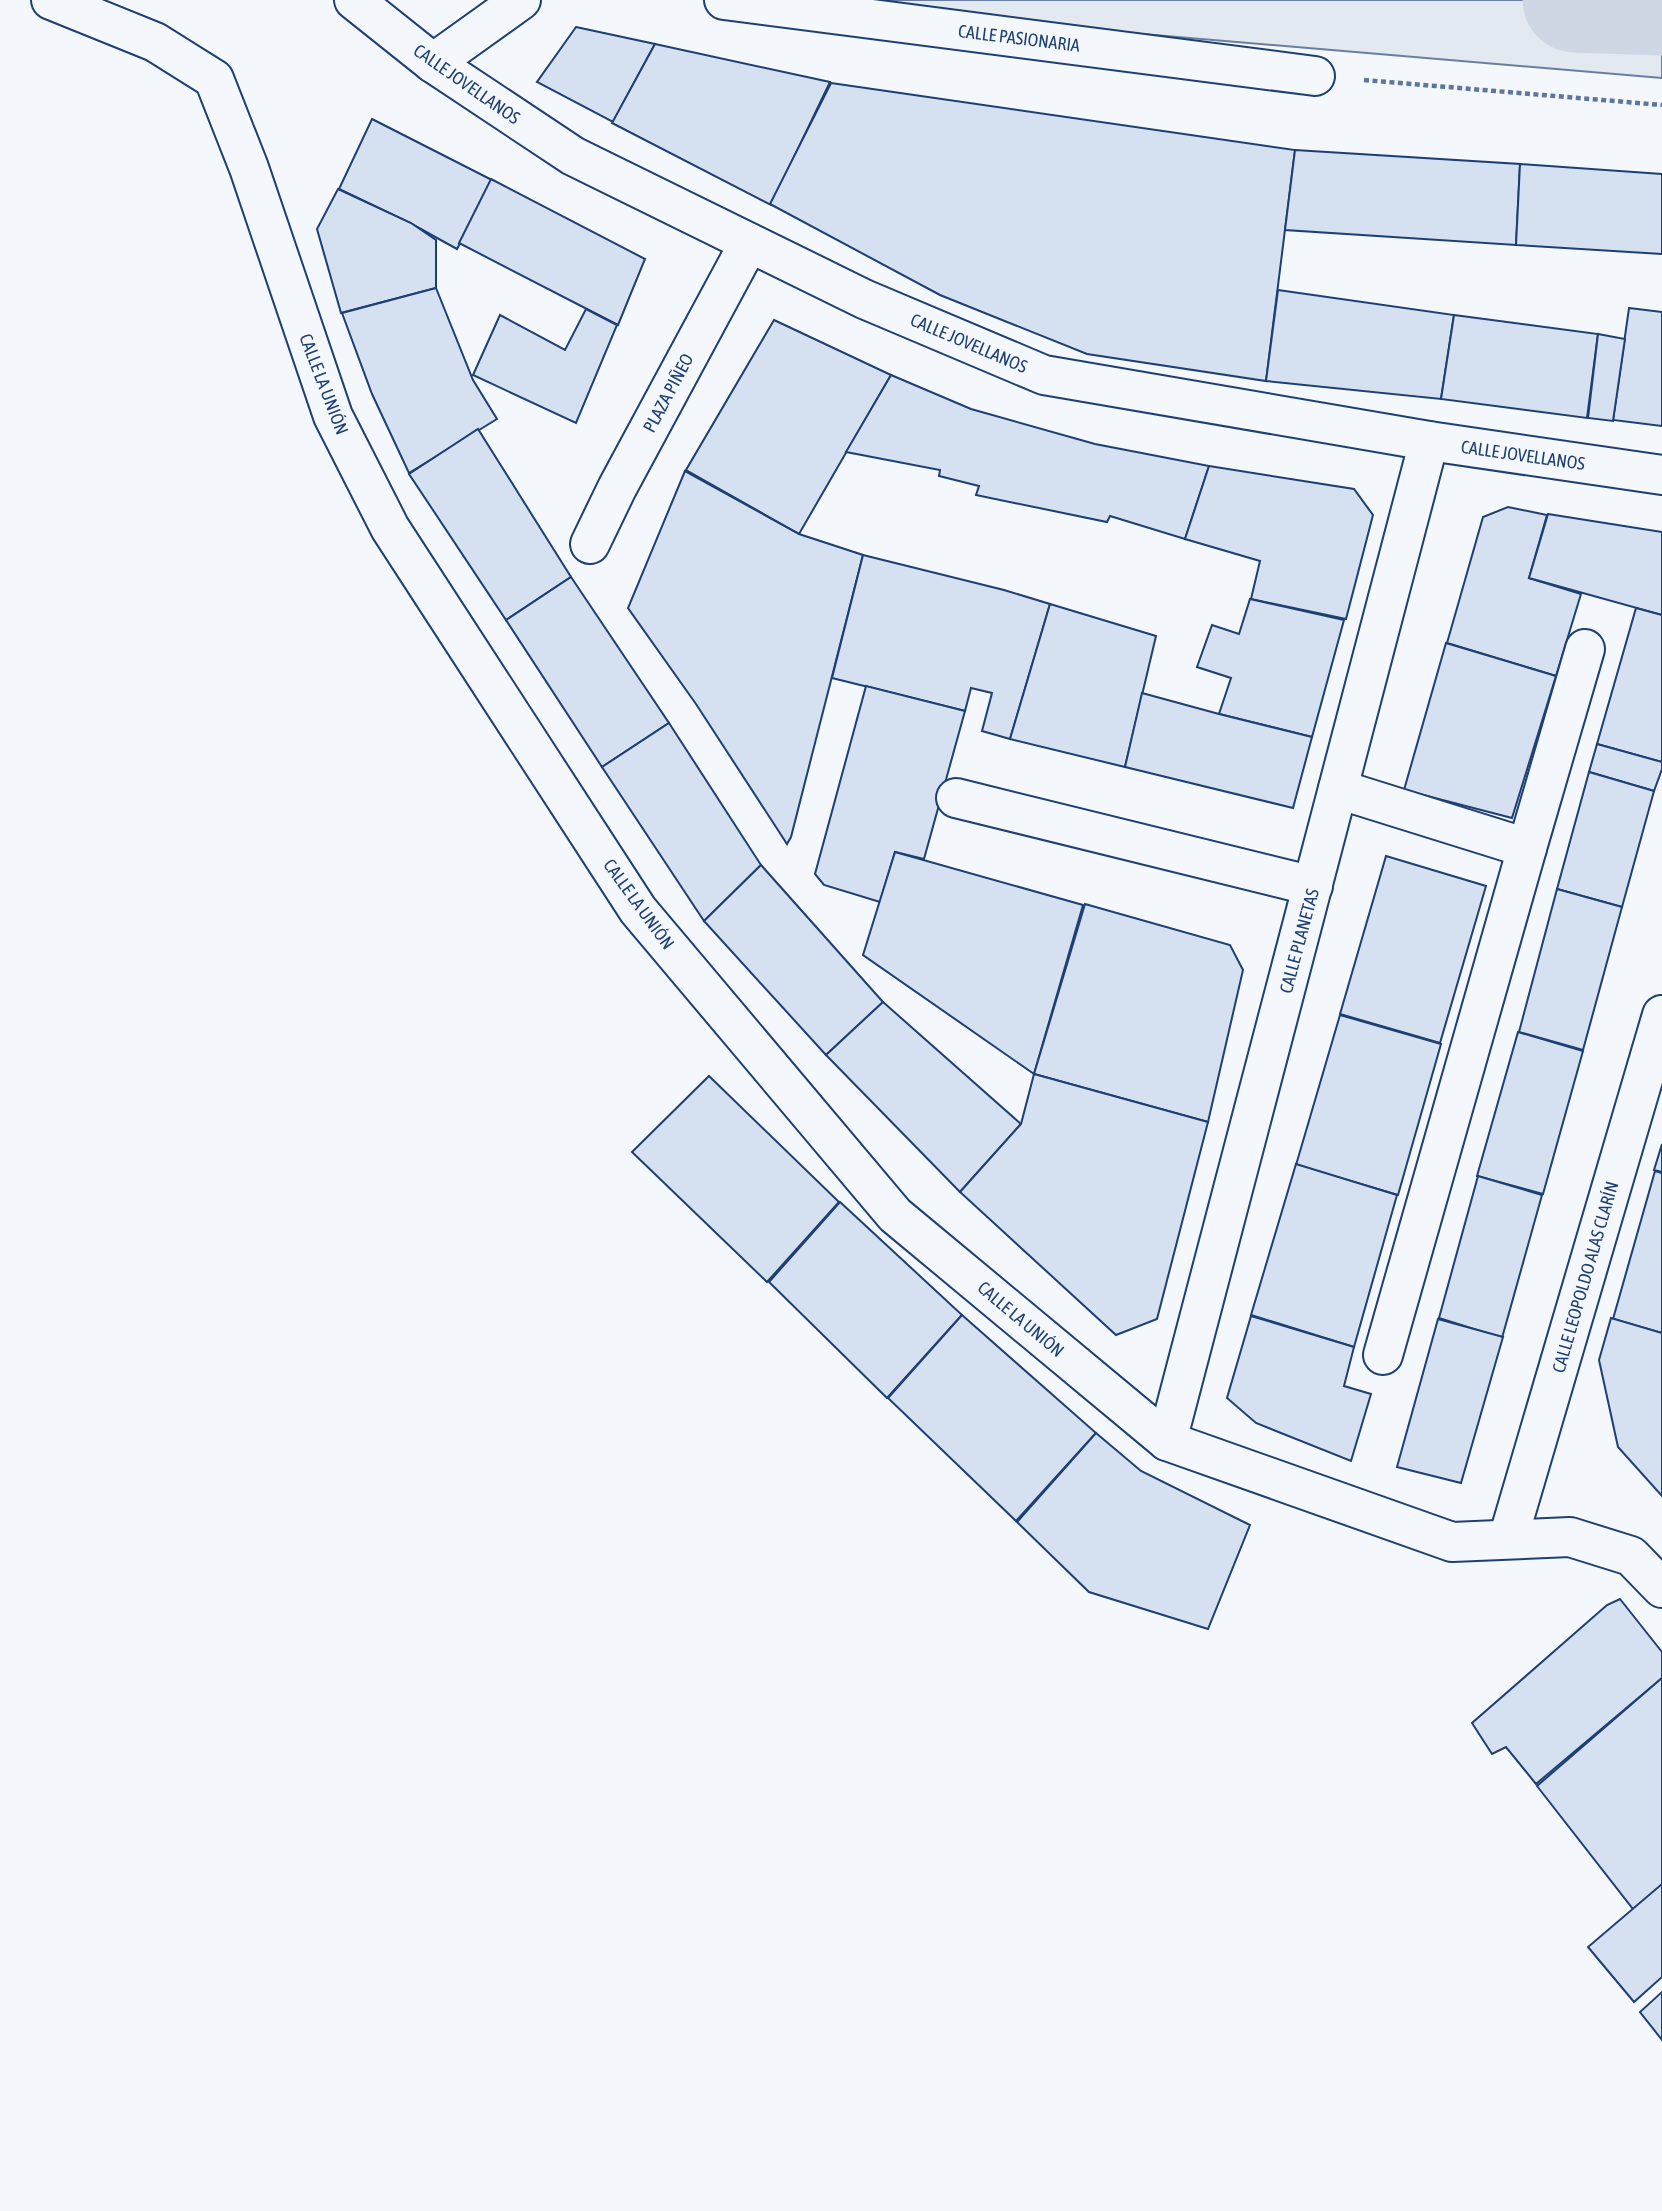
<svg xmlns="http://www.w3.org/2000/svg" width="1662" height="2211" viewBox="0 0 1662 2211" font-family="'Asap Condensed',sans-serif">
<style>
.green{fill:#e3e9f0;stroke:#687fa3;stroke-width:2}
.lines{fill:none;stroke-linecap:round;stroke-linejoin:round}
.river{stroke:#cfd7e4;stroke-width:105}
.building{fill:#d5e0f0;stroke:#1d3f73;stroke-width:2}
.minor-casing{stroke:#1d3f73;stroke-width:42}
.path{stroke:#5e769c;stroke-width:4.5;stroke-dasharray:5 3.5;stroke-linecap:butt}
.minor{stroke:#f4f7fb;stroke-width:38}
.labels{text-anchor:middle;dominant-baseline:central;stroke-width:5;stroke-linejoin:round;paint-order:stroke}
.street-label{font-size:18px;fill:#1d3f73;stroke:#f4f7fb}
</style>
<rect width="100%" height="100%" fill="#f4f7fb"/>
<polygon class="green" points="742,0 1662,0 1662,78"/>
<g class="lines">
<polyline class="river" points="1575,0 1662,3"/>
</g>
<g class="building">
<polygon points="576,27 655,44 613,122 537,82"/>
<polygon points="655,44 830,82 771,205 612,123"/>
<polygon points="831,83 1295,150 1266,381 1087,354 940,295 770,204"/>
<polygon points="372,119 492,180 457,249 410,223 339,189"/>
<polygon points="1295,150 1520,164 1516,245 1285,230"/>
<polygon points="1520,164 1662,174 1662,254 1516,245"/>
<polygon points="491,179 645,259 618,325 459,243"/>
<polygon points="338,189 411,223 436,240 436,288 341,313 317,229"/>
<polygon points="436,288 473,380 497,419 409,473 372,394 342,313"/>
<polygon points="1278,290 1454,315 1441,399 1266,381"/>
<polygon points="1629,308 1662,312 1662,426 1613,420"/>
<polygon points="586,309 617,325 576,423 473,375 500,315 565,350"/>
<polygon points="1454,315 1598,334 1587,418 1441,399"/>
<polygon points="774,320 891,375 799,534 686,470"/>
<polygon points="1598,334 1625,339 1613,421 1588,418"/>
<polygon points="891,375 971,409 1095,444 1209,466 1185,539 1110,516 1107,522 976,495 979,486 939,476 940,470 846,452"/>
<polygon points="478,429 571,577 506,620 409,474"/>
<polygon points="1209,466 1354,489 1373,515 1346,619 1251,599 1260,561 1185,539"/>
<polygon points="685,471 799,534 863,555 791,837 787,844 696,704 628,608"/>
<polygon points="1508,507 1547,515 1529,578 1581,594 1556,676 1447,643 1483,517"/>
<polygon points="1548,514 1662,532 1662,615 1529,578"/>
<polygon points="863,555 1004,590 1050,604 1010,739 982,731 992,693 971,688 965,711 832,678"/>
<polygon points="571,577 669,723 602,767 506,620"/>
<polygon points="1250,599 1344,620 1312,737 1219,714 1231,678 1197,667 1212,625 1239,634"/>
<polygon points="1050,604 1156,636 1125,767 1010,739"/>
<polygon points="1636,608 1662,615 1662,762 1597,744"/>
<polygon points="1446,643 1556,676 1512,818 1404,790"/>
<polygon points="866,686 965,711 924,859 895,852 880,902 824,885 815,874"/>
<polygon points="1142,693 1219,714 1312,737 1293,808 1125,767"/>
<polygon points="669,723 761,865 704,921 602,767"/>
<polygon points="1597,744 1662,762 1662,769 1654,791 1589,772"/>
<polygon points="1589,772 1654,791 1622,907 1557,889"/>
<polygon points="895,852 1083,905 1034,1074 863,955"/>
<polygon points="1386,856 1486,886 1440,1043 1340,1014"/>
<polygon points="761,865 883,1002 826,1055 704,921"/>
<polygon points="1557,889 1622,907 1583,1050 1519,1032"/>
<polygon points="1085,904 1230,945 1243,970 1208,1122 1034,1074"/>
<polygon points="883,1002 1021,1124 960,1192 826,1055"/>
<polygon points="1340,1015 1441,1044 1398,1195 1296,1165"/>
<polygon points="1518,1032 1583,1051 1543,1194 1477,1176"/>
<polygon points="1034,1074 1208,1122 1157,1319 1116,1335 960,1192 1021,1124"/>
<polygon points="709,1076 839,1202 767,1282 632,1152"/>
<polygon points="1662,1144 1662,1172 1654,1170"/>
<polygon points="1296,1164 1397,1195 1354,1347 1251,1315"/>
<polygon points="1655,1171 1662,1173 1662,1333 1613,1319"/>
<polygon points="1478,1176 1542,1195 1502,1338 1439,1318"/>
<polygon points="840,1202 962,1315 887,1398 769,1282"/>
<polygon points="962,1315 1096,1433 1016,1521 888,1398"/>
<polygon points="1251,1316 1354,1347 1344,1386 1371,1394 1351,1461 1256,1423 1227,1398"/>
<polygon points="1611,1318 1662,1333 1662,1496 1618,1447 1599,1360"/>
<polygon points="1438,1319 1503,1337 1461,1483 1397,1467"/>
<polygon points="1096,1433 1141,1471 1250,1525 1208,1629 1089,1592 1017,1522"/>
<polygon points="1620,1599 1662,1652 1662,1678 1536,1784 1506,1747 1492,1754 1472,1723 1607,1605"/>
<polygon points="1662,1678 1662,1885 1633,1909 1537,1786"/>
<polygon points="1662,1884 1662,1977 1634,2002 1588,1947"/>
<polygon points="1662,1992 1662,2040 1640,2012"/>
</g>
<g class="lines">
<defs>
<g id="minor">
<polyline points="51,0 155,42 214,79 249,168 333,416 390,528 638,910 895,1215 1167,1441 1452,1542 1570,1537 1631,1556 1662,1588"/>
<polyline points="354,0 433,63 573,156 864,299 1044,375 1429,441 1662,475"/>
<polyline points="724,0 1315,76"/>
<polyline points="433,63 521,0"/>
<polyline points="590,544 617,488 749,243"/>
<polyline points="1338,789 1527,848 1383,1355"/>
<polyline points="956,798 1313,886"/>
<polyline points="1527,848 1585,649"/>
<polyline points="1167,1441 1429,441"/>
<polyline points="1508,1539 1662,1015"/>
</g>
</defs>
<use href="#minor" class="minor-casing"/>
<polyline class="path" points="1364,80 1662,105"/>
<use href="#minor" class="minor"/>
</g>
<g class="labels">
<g class="street-label">
<text transform="translate(1019 38) rotate(7)">CALLE PASIONARIA</text>
<text transform="translate(467 84) rotate(35)">CALLE JOVELLANOS</text>
<text transform="translate(969 343) rotate(23)">CALLE JOVELLANOS</text>
<text transform="translate(324 384) rotate(69)">CALLE LA UNIÓN</text>
<text transform="translate(668 393) rotate(-62)">PLAZA PIÑEO</text>
<text transform="translate(1523 455) rotate(8)">CALLE JOVELLANOS</text>
<text transform="translate(639 904) rotate(54)">CALLE LA UNIÓN</text>
<text transform="translate(1299 941) rotate(-75)">CALLE PLANETAS</text>
<text transform="translate(1585 1277) rotate(-74)">CALLE LEOPOLDO ALAS CLARÍN</text>
<text transform="translate(1021 1319) rotate(40)">CALLE LA UNIÓN</text>
</g>
</g>
</svg>
